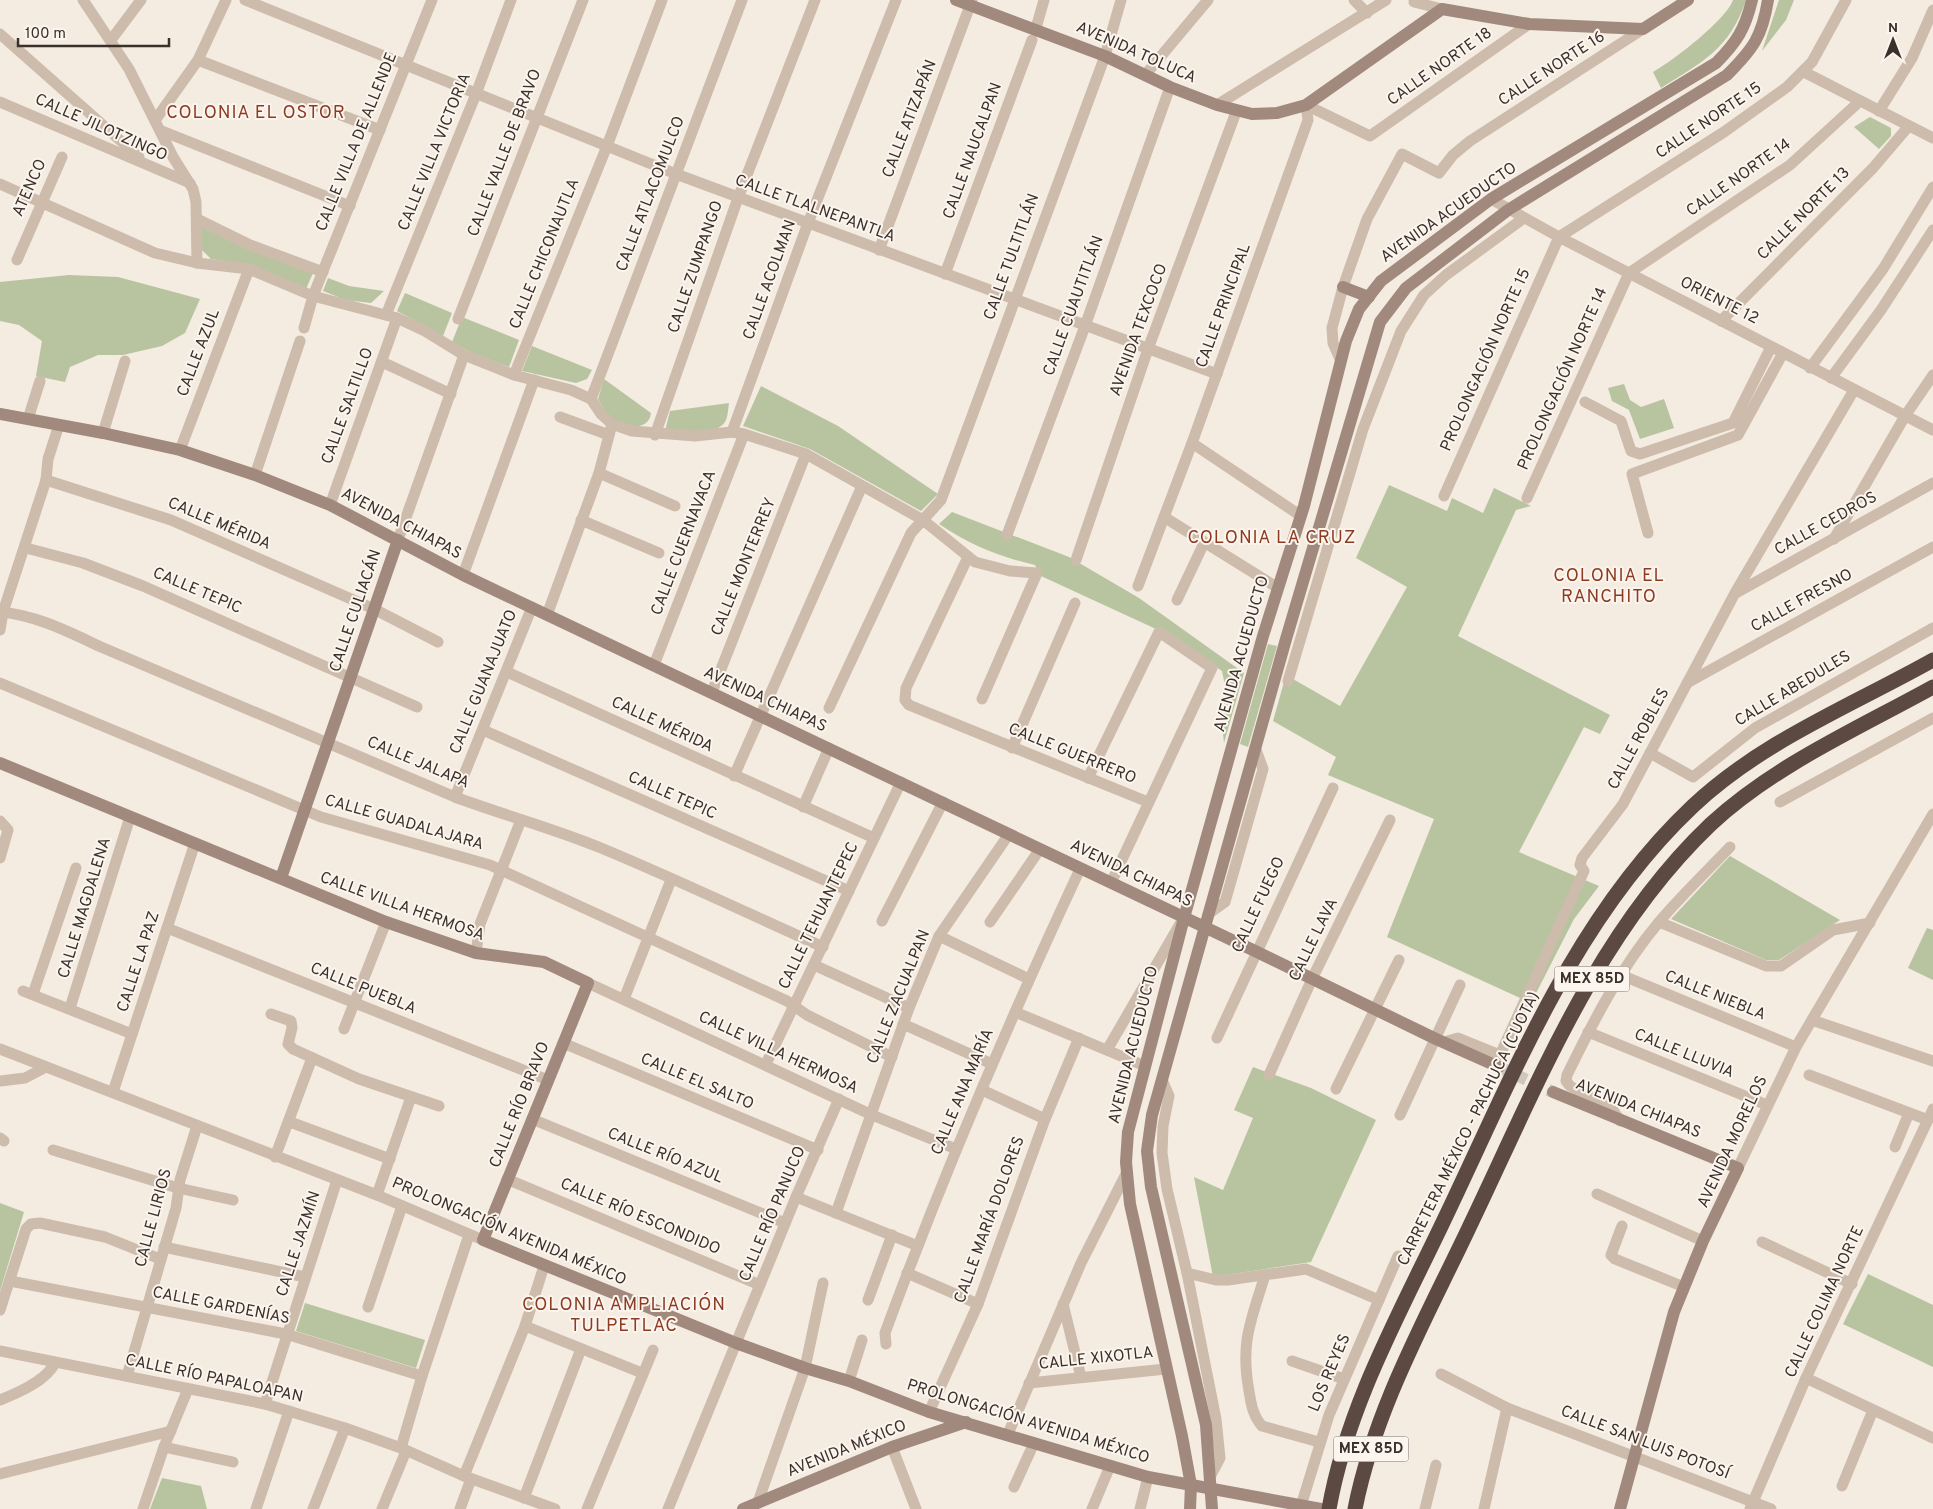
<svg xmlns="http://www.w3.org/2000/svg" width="1933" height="1509" viewBox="0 0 1933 1509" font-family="Overpass,sans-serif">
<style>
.green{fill:#b8c4a0}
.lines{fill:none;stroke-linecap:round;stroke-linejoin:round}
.secondary-tunnel{stroke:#cfc6bd;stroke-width:12;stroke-dasharray:12 6;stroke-linecap:butt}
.street{stroke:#cdbbac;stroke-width:11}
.secondary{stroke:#a18a7d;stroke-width:12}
.highway{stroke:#5c4a42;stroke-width:15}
.labels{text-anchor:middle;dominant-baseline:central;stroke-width:4;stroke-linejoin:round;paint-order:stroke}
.shield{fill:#fbf5ee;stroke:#756b66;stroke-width:1}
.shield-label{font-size:15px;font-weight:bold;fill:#3b302b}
.street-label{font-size:16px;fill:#3b302b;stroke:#fbf5ee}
.neighbourhood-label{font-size:18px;letter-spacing:1px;fill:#8c3b22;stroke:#fbf5ee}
</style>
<rect width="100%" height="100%" fill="#f4ebe1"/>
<g class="green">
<path d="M1733,0H1746C1730,49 1702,62 1661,88L1653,72C1673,61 1726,20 1733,0Z"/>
<polygon points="1779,0 1794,0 1786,20 1762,51"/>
<polygon points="1870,117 1891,128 1891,136 1879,149 1854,127"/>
<polygon points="201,225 313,273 306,289 252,265 211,259 201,249"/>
<polygon points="69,275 118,277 200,299 185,333 162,346 123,355 98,355 70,367 65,382 36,376 42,341 19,325 0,321 0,282"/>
<polygon points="328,278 349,286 384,291 371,303 346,300 323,291"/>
<polygon points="405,293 452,313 443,336 397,311"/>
<polygon points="462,317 519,340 509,367 472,353 452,342"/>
<polygon points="532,346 592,370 587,379 576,383 522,371"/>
<path d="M604,379L651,413C649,432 623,428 612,419C606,414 602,405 598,399Z"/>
<polygon points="1624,384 1630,400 1641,407 1664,399 1674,428 1640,439 1629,410 1612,401 1608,388"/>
<polygon points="761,386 838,426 938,494 921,511 810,449 743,426"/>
<path d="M729,403C728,409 728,417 725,422C714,437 681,433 665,431L670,411Z"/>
<polygon points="1389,485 1447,511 1452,498 1483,513 1494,488 1531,506 1516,510 1458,636 1610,715 1600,734 1584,727 1519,852 1599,886 1574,919 1531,1003 1387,937 1434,819 1328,775 1336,757 1273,721 1286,675 1340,706 1407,587 1356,558"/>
<path d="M952,512L1069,557L1139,598L1244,673L1224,743L1221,714L1227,695L1222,671L1169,635L1041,576L1035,565C1000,557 970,545 939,524Z"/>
<polygon points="1268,644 1277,646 1248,747 1240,744"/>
<polygon points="1730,856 1840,920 1779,960 1766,960 1671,919"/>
<polygon points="1927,928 1933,930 1933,980 1908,968"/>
<polygon points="1253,1067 1311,1088 1376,1120 1311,1262 1213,1277 1194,1177 1223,1190 1253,1118 1234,1110"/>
<polygon points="0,1203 24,1212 0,1291"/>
<polygon points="1868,1274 1933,1305 1933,1367 1843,1324"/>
<polygon points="305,1303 425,1340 416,1368 296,1331"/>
<polygon points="162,1478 201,1486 207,1509 150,1509"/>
</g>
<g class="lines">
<polyline class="secondary-tunnel" points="1499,1067 1553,1092"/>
<g class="street">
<polyline points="83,0 129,69 173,157 193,189 196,202 197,263"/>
<polyline points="245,0 676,174 1217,374"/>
<polyline points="1354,0 1367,13"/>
<polyline points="1414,2 1442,9"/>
<polyline points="1036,28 1044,0"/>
<polyline points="0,34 139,157"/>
<polyline points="111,40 141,0"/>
<polyline points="198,60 380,130"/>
<polyline points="1804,72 1933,138"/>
<polyline points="1146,74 1208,0"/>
<polyline points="0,102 190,183"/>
<polyline points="1217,105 1386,0"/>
<polyline points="1306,105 1370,136 1529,24"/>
<polyline points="1879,111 1912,58 1933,10"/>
<polyline points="156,119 198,60 226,0"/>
<polyline points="162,131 350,206"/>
<polyline points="0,184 155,253 197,263 249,269 313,296 397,318 425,331 464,355 514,375 571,390 591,399 601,414 612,424 632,431 695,436 732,432 744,434 806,454 923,520 975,562 1010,571 1037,573 982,699"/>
<polyline points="1491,199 1559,237 1933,430"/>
<polyline points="197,219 250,245 323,272"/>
<polyline points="879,250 972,0"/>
<polyline points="17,260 62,157"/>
<polyline points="945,274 1032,40"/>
<polyline points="386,315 476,94 511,0"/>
<polyline points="458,319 583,0"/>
<polyline points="1721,321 1873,168 1908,127"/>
<polyline points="304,328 313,296 432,0"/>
<polyline points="1340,359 1333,343 1332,328 1343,287 1367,219 1402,154 1439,173 1453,155 1470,141 1643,29"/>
<polyline points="382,362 451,394"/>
<polyline points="1810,368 1883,269 1933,187"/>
<polyline points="514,375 607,146 662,0"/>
<polyline points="1831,378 1881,310 1933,230"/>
<polyline points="591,399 742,0"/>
<polyline points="1585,402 1621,421 1631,451 1640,454 1733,423 1771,347"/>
<polyline points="560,417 609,435"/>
<polyline points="28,419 40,381"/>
<polyline points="732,432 808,223 896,0"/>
<polyline points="103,433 125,361"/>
<polyline points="655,435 738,198 815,0"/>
<polyline points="1192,443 1301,516"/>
<polyline points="180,450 249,269"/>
<polyline points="599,473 675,506"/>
<polyline points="255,475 300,341"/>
<polyline points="46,480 171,520 374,609 438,642"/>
<polyline points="1444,496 1559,237 1724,132 1787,87 1812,62 1846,0"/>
<polyline points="1527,498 1629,273 1790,165 1860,101"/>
<polyline points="330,505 397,318"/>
<polyline points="1164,517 1278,588"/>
<polyline points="581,520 659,553"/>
<polyline points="1648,533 1632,474 1738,435 1783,353"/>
<polyline points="1007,535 1085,326 1170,87"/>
<polyline points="1834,539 1905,416 1933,375"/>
<polyline points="398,540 464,355"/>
<polyline points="26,548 83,563 143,586 417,707"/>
<polyline points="968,557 906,688 905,700 909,705 1148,802"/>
<polyline points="1076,560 1148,349 1236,112"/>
<polyline points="463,575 534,380"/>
<polyline points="1138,586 1192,443 1308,120 1306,105"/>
<polyline points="1736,593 1933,483"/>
<polyline points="1177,600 1204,543"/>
<path d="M0,612C36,615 69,632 101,647L455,797C503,815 553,828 601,848C676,879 749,914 823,947"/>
<polyline points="547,615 599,473 612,424"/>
<polyline points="0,630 3,612 46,480 48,459 59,425"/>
<polyline points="654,665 744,434"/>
<polyline points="507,672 874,838"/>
<polyline points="1288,681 1363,429 1401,331 1424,295 1446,275 1524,218"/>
<polyline points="0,683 321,817 490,865 787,1001 807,1015 892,1057"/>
<polyline points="1687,683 1933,547"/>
<polyline points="712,692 806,454"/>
<polyline points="829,708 911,533 941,500 1105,56 1121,0"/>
<polyline points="483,730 849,891"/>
<polyline points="1012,748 1075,603"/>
<polyline points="1650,753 1693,777 1755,728 1933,628"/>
<polyline points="734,776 862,486"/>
<polyline points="1088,778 1159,632 1212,668 1111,883"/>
<polyline points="455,797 532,607"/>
<polyline points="1780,802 1933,718"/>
<polyline points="803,807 829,748"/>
<polyline points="0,821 8,830 0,858"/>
<polyline points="1208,914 1225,902 1263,769 1256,750"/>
<polyline points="882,921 943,802"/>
<polyline points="990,922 1040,849"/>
<polyline points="1659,922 1766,966 1781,966 1833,930 1870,923"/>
<polyline points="167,928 548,1080"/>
<polyline points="939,936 1029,979"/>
<polyline points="476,953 480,924 521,820"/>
<polyline points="814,965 909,1008"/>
<polyline points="1621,975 1796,1047"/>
<polyline points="588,983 872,1115 956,1149"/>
<polyline points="23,991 132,1034"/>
<polyline points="33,994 76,868"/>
<polyline points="624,999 671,880"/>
<polyline points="70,1008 130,817"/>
<polyline points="1015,1012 1145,1066"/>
<polyline points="271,1014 291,1021 292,1028 288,1044 293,1049 359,1079 439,1106"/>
<polyline points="1812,1020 1933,1061"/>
<polyline points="903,1024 992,1064"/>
<polyline points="344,1029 386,922"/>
<polyline points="1588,1032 1767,1105"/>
<polyline points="1217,1038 1333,788"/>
<polyline points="1444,1042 1458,1038 1500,1055 1584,871 1580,865 1582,858 1623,804 1735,593 1854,390"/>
<polyline points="563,1043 818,1150"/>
<polyline points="0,1049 377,1195 483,1240"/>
<polyline points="1107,1050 1180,924"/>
<polyline points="766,1064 901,782"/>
<polyline points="1269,1075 1312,979 1390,820"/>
<polyline points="1809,1075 1928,1120"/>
<polyline points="1162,1080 1169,1096 1163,1126 1162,1153 1167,1189 1187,1273 1216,1419 1220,1458 1211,1475"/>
<polyline points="0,1081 25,1078 46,1067"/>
<polyline points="1336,1089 1399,960"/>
<polyline points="982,1090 1045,1119"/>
<polyline points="113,1092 195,843"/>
<polyline points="1400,1115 1460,985"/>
<polyline points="532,1119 785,1223"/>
<path d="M1620,1121L1613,1110L1570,1086L1566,1081L1567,1075C1593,1022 1621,967 1659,922C1681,896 1707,871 1730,847"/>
<polyline points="290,1122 390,1159"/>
<polyline points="0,1138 4,1141"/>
<polyline points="1895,1147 1909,1113"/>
<polyline points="53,1150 178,1188 233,1200"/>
<polyline points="275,1157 312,1058"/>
<polyline points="1738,1168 1796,1047 1933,814"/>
<polyline points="507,1179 760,1285"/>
<polyline points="1597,1194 1703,1241"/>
<polyline points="377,1195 411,1097"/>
<polyline points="796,1197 918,1246"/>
<polyline points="836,1213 909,1008 939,936 1009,834"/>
<polyline points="1622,1226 1611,1255 1615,1259 1684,1287"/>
<polyline points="1762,1242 1852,1284"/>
<polyline points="164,1247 305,1277"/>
<polyline points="907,1273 978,1304"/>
<polyline points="1187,1273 1216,1280 1228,1280 1306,1269 1379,1300"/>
<path d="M1265,1275C1251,1321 1240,1342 1249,1391C1251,1404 1253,1416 1262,1426L1319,1442"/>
<polyline points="10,1281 286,1334 422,1376"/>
<polyline points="868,1300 892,1235"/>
<polyline points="1063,1304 1081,1377"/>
<polyline points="368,1307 402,1206"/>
<polyline points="0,1310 26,1229 31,1224 40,1223 105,1237 160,1259"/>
<polyline points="525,1326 642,1373"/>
<path d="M886,1344L885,1333C943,1175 1009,1021 1080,869"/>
<polyline points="0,1351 265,1404 345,1428 401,1448 464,1476 555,1509"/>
<polyline points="1292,1361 1344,1379"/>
<polyline points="1441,1374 1507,1408 1771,1509"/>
<polyline points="127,1376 176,1208 180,1180 197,1126"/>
<polyline points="1806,1378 1933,1438"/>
<polyline points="849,1381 862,1340"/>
<polyline points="1029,1383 1166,1369"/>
<path d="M0,1400C18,1393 46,1381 55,1363"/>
<polyline points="265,1404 337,1180"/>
<polyline points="929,1412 978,1304 1045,1119 1079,1038"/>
<polyline points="1008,1434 1081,1263 1127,1172"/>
<polyline points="164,1447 233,1462"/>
<polyline points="892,1447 916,1509"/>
<polyline points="401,1448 422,1376 469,1235"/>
<polyline points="0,1474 171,1431"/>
<polyline points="464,1476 525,1326 544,1266"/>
<polyline points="1842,1486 1873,1410"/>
<polyline points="1014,1487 1034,1443"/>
<polyline points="524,1498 581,1349"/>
<polyline points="758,1502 805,1368 823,1283"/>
<polyline points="143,1509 164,1447 188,1389"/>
<polyline points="256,1509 289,1411"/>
<polyline points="313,1509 345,1428"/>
<polyline points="382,1509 406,1451"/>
<polyline points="460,1509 471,1479"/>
<polyline points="587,1509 653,1350"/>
<polyline points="668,1509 796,1197 839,1099"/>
<polyline points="1092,1509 1110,1466"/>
<polyline points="1140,1509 1148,1477"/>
<polyline points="1300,1509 1329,1415 1398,1256"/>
<polyline points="1425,1509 1436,1465"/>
<polyline points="1484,1509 1507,1408"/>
<polyline points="1750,1509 1806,1378 1933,1109"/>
</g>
<g class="secondary">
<polyline points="956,0 1105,56 1170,87 1217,105 1252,114 1277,113 1306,105 1442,9 1529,24 1643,29 1688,0"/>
<polyline points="1343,287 1369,297"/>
<polyline points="0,414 103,433 180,450 255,475 330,505 463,575 1255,951 1436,1039 1499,1067"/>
<polyline points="0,763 386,922 476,953 544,962 588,983 483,1240 736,1343 805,1368 849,1381 929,1412 1148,1477 1321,1509"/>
<polyline points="281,878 398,540"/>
<polyline points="1553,1092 1738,1168 1703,1241 1674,1312 1620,1509"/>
<polyline points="743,1509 892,1447 966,1422"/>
<path d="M1190,1509L1191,1485L1182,1436L1130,1204L1126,1162L1128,1132L1184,918L1263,636L1304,506L1346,341L1359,309L1381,281L1491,199L1716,63C1737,42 1745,29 1752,0"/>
<path d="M1212,1509L1206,1425L1151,1187L1147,1151L1152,1115L1286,639L1380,322L1406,288L1508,210L1727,75C1753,49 1762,37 1768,0"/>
</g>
<g class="highway">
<path d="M1329,1509C1347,1406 1401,1311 1445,1218C1514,1074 1574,918 1693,806C1762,741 1851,706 1933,660"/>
<path d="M1355,1509C1374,1412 1424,1322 1466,1234C1535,1091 1594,935 1711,824C1775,765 1857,729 1933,687"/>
</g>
</g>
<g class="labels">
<g class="shield">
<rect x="1554.5" y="966.5" width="75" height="25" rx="4"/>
<rect x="1333.5" y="1436.5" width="75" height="25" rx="4"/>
</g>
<g class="shield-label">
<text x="1592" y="979">MEX 85D</text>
<text x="1371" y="1449">MEX 85D</text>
</g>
<g class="street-label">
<text transform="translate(1136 53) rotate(24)">AVENIDA TOLUCA</text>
<text transform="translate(1440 67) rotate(-35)">CALLE NORTE 18</text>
<text transform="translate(1552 69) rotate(-33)">CALLE NORTE 16</text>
<text transform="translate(910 119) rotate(-69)">CALLE ATIZAPÁN</text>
<text transform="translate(1709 121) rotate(-34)">CALLE NORTE 15</text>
<text transform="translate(101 128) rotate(24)">CALLE JILOTZINGO</text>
<text transform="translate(357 142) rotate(-68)">CALLE VILLA DE ALLENDE</text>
<text transform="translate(973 151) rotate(-70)">CALLE NAUCALPAN</text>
<text transform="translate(435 152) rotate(-68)">CALLE VILLA VICTORIA</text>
<text transform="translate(505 153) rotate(-69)">CALLE VALLE DE BRAVO</text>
<text transform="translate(1739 178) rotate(-35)">CALLE NORTE 14</text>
<text transform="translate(30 188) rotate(-66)">ATENCO</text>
<text transform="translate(651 194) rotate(-69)">CALLE ATLACOMULCO</text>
<text transform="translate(815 209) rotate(20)">CALLE TLALNEPANTLA</text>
<text transform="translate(1449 213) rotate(-35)">AVENIDA ACUEDUCTO</text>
<text transform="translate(1804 214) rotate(-45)">CALLE NORTE 13</text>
<text transform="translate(545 254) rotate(-68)">CALLE CHICONAUTLA</text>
<text transform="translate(1012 257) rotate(-70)">CALLE TULTITLÁN</text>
<text transform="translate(696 267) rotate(-71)">CALLE ZUMPANGO</text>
<text transform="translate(770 280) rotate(-70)">CALLE ACOLMAN</text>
<text transform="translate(1719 301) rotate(27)">ORIENTE 12</text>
<text transform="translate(1074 306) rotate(-70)">CALLE CUAUTITLÁN</text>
<text transform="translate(1224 306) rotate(-70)">CALLE PRINCIPAL</text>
<text transform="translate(1139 330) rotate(-70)">AVENIDA TEXCOCO</text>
<text transform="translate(199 353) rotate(-69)">CALLE AZUL</text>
<text transform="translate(1486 360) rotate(-66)">PROLONGACIÓN NORTE 15</text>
<text transform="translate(1563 379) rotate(-66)">PROLONGACIÓN NORTE 14</text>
<text transform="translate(348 406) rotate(-70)">CALLE SALTILLO</text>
<text transform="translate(219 524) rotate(23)">CALLE MÉRIDA</text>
<text transform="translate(401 524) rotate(28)">AVENIDA CHIAPAS</text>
<text transform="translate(1826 524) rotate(-29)">CALLE CEDROS</text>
<text transform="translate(684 543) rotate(-69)">CALLE CUERNAVACA</text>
<text transform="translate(744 567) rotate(-68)">CALLE MONTERREY</text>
<text transform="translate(197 591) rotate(23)">CALLE TEPIC</text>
<text transform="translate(1802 601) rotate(-29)">CALLE FRESNO</text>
<text transform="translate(356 611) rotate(-71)">CALLE CULIACÁN</text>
<text transform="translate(1242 654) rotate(-74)">AVENIDA ACUEDUCTO</text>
<text transform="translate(484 682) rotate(-68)">CALLE GUANAJUATO</text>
<text transform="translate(1793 689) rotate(-31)">CALLE ABEDULES</text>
<text transform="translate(765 700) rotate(25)">AVENIDA CHIAPAS</text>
<text transform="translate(662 725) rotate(25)">CALLE MÉRIDA</text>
<text transform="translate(1639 739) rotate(-62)">CALLE ROBLES</text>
<text transform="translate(1072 754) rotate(22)">CALLE GUERRERO</text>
<text transform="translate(418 763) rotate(23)">CALLE JALAPA</text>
<text transform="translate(672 796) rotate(24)">CALLE TEPIC</text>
<text transform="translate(404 823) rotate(16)">CALLE GUADALAJARA</text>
<text transform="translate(1131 874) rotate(26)">AVENIDA CHIAPAS</text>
<text transform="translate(1259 905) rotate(-65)">CALLE FUEGO</text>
<text transform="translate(402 907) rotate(20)">CALLE VILLA HERMOSA</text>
<text transform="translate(85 908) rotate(-73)">CALLE MAGDALENA</text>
<text transform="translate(819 916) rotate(-64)">CALLE TEHUANTEPEC</text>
<text transform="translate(1314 940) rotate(-64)">CALLE LAVA</text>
<text transform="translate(139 962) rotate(-72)">CALLE LA PAZ</text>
<text transform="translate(363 989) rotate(22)">CALLE PUEBLA</text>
<text transform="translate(1715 996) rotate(22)">CALLE NIEBLA</text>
<text transform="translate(899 997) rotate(-68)">CALLE ZACUALPAN</text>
<text transform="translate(1134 1045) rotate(-76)">AVENIDA ACUEDUCTO</text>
<text transform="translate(778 1053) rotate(25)">CALLE VILLA HERMOSA</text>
<text transform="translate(1684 1054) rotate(22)">CALLE LLUVIA</text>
<text transform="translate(697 1082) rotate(23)">CALLE EL SALTO</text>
<text transform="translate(963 1092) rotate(-67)">CALLE ANA MARÍA</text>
<text transform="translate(520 1105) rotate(-68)">CALLE RÍO BRAVO</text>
<text transform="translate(1638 1109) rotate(22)">AVENIDA CHIAPAS</text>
<text transform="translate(1469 1129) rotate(-64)">CARRETERA MÉXICO - PACHUCA (CUOTA)</text>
<text transform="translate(1733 1142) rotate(-65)">AVENIDA MORELOS</text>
<text transform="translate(665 1156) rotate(22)">CALLE RÍO AZUL</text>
<text transform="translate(773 1214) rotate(-67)">CALLE RÍO PANUCO</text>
<text transform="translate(640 1217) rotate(23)">CALLE RÍO ESCONDIDO</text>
<text transform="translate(154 1218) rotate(-75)">CALLE LIRIOS</text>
<text transform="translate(990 1220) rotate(-70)">CALLE MARÍA DOLORES</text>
<text transform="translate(509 1232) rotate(23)">PROLONGACIÓN AVENIDA MÉXICO</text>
<text transform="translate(299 1244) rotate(-72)">CALLE JAZMÍN</text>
<text transform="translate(1825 1302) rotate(-65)">CALLE COLIMA NORTE</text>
<text transform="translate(221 1306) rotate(11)">CALLE GARDENÍAS</text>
<text transform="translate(1096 1359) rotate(-6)">CALLE XIXOTLA</text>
<text transform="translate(1330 1373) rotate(-67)">LOS REYES</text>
<text transform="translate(214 1379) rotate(12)">CALLE RÍO PAPALOAPAN</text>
<text transform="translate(1028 1422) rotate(17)">PROLONGACIÓN AVENIDA MÉXICO</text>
<text transform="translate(1645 1443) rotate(21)">CALLE SAN LUIS POTOSÍ</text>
<text transform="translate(847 1449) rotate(-22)">AVENIDA MÉXICO</text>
</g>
<g class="neighbourhood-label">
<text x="256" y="113">COLONIA EL OSTOR</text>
<text x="1272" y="538">COLONIA LA CRUZ</text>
<text x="1609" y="576">COLONIA EL<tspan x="1609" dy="21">RANCHITO</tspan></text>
<text x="624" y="1305">COLONIA AMPLIACIÓN<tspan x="624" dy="21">TULPETLAC</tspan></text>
</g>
</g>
<g transform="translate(1893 40)" stroke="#fbf5ee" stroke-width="4" paint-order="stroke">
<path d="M0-4L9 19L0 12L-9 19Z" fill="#3b302b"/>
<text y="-8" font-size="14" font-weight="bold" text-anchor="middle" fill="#3b302b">N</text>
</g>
<path d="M18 38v8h151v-8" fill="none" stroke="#3b302b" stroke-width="2.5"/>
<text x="25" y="38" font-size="15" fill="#3b302b" stroke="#fbf5ee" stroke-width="4" paint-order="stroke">100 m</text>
</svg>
